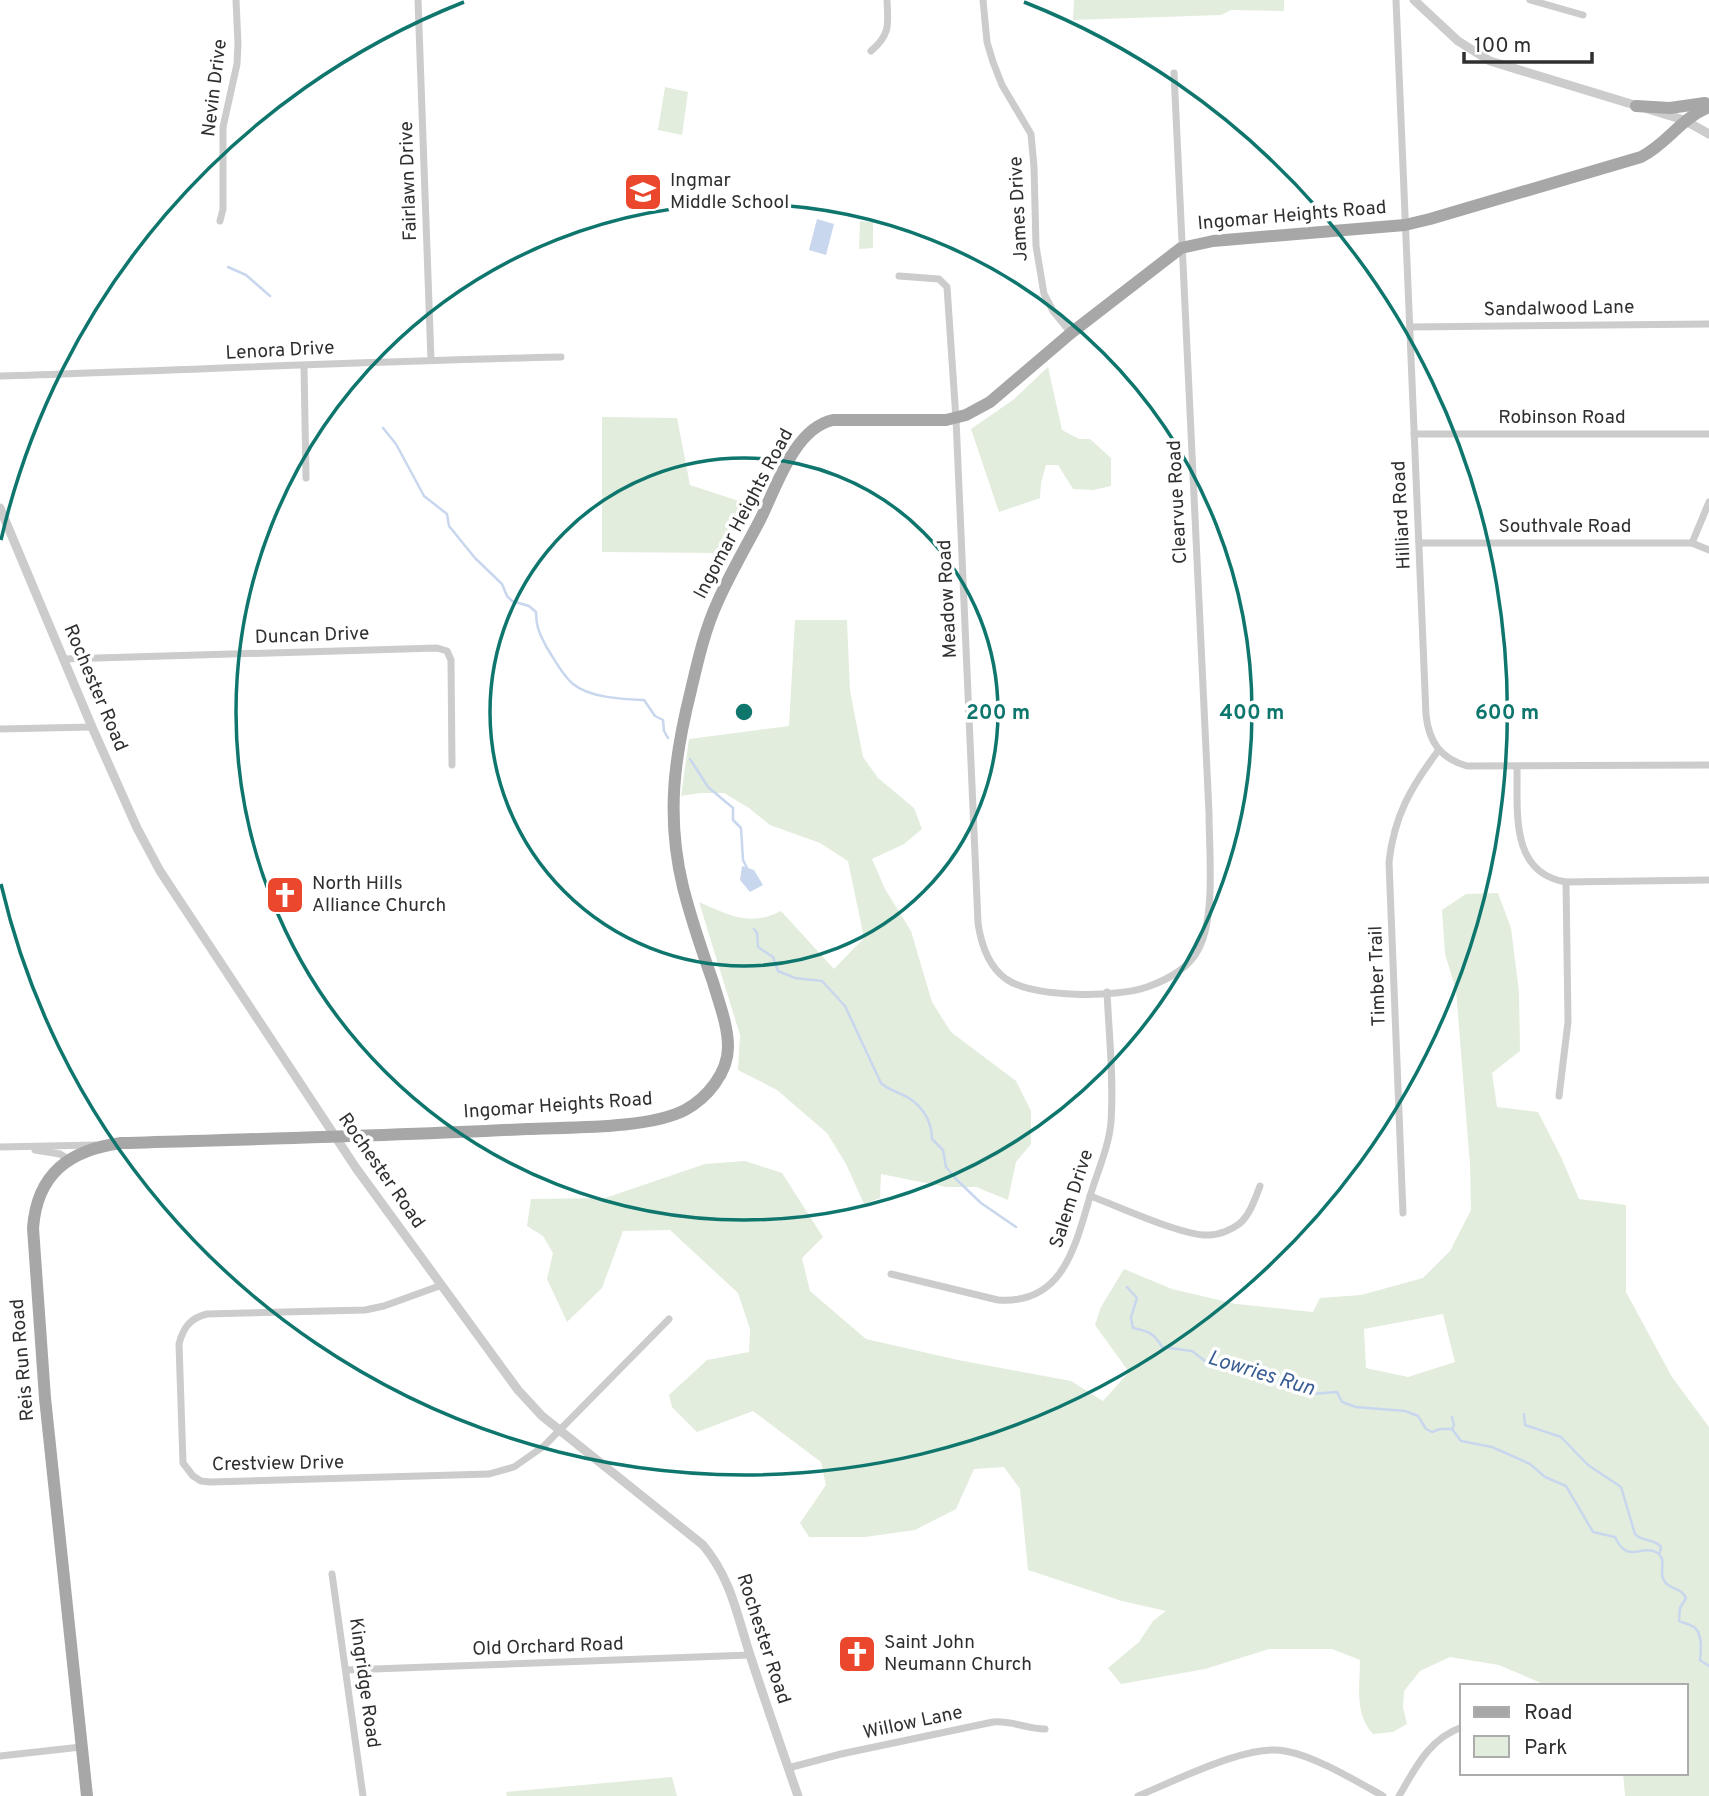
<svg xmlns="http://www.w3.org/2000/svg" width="1709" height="1796" viewBox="0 0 1709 1796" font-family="Overpass,sans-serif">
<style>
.green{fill:#e2eddd;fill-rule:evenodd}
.water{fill:#c8d7ed}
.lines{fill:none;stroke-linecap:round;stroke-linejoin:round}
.stream{stroke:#c8d7ed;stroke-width:2.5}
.minor{stroke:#ccc;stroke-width:7}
.tertiary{stroke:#ccc;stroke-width:9}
.primary{stroke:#a7a7a7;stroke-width:12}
.ring{fill:none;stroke:#0f766e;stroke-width:3.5}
.labels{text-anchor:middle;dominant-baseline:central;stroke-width:7;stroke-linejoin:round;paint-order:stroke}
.street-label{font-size:19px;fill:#2f2f2f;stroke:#fff}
.poi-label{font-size:19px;fill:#2f2f2f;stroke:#fff;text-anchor:start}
.water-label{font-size:21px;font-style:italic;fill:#3a5e94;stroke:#fff}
.centre{fill:#0f766e;stroke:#fff;stroke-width:3.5}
.ring-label{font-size:21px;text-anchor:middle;font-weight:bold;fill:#0f766e;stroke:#fff;stroke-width:7;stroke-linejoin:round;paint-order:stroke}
</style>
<rect width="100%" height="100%" fill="#fff"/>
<g class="green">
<polygon points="1074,0 1284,0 1284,11 1231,10 1221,15 1073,20"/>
<polygon points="665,87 688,92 682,135 658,130"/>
<polygon points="860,221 873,222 873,248 859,249"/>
<polygon points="1048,367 1062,430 1079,439 1090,439 1111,458 1111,486 1093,490 1073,489 1058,465 1046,465 1041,483 1040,498 999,512 971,429 1013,400"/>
<polygon points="602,417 677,418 690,485 745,503 719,553 602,552"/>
<path d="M795,620H847L850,691L863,757L878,778L914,808L922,829L904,844L872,859L885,889L911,931L932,1002L951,1032L1016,1081L1031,1111V1144L1016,1162L1008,1200L976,1187H946L881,1174L880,1198L864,1204L846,1164L827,1133L777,1090L738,1070L740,1035L699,902C729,915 749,927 781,911L834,969L864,938L848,861L820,843L770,825L749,808L724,793H700L681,796L689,739L789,726Z"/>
<path d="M1498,893L1511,928L1519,992L1520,1051L1492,1073L1497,1107L1538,1112L1561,1157L1579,1199L1626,1205V1292L1672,1377L1709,1427V1796H1625V1794L1623,1773H1686V1686H1548L1499,1665L1450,1657L1420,1671L1404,1691L1403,1707L1407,1724L1393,1732L1373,1734C1354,1714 1360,1685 1360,1660L1332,1649H1269L1205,1669L1121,1684L1108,1668L1139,1642L1153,1621L1166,1611L1122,1601L1028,1570L1020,1489L1004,1467L974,1469L956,1509L915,1530L865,1537H809L800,1523L826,1485L821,1462L753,1411L697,1432L672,1407L669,1395L707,1360L749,1352L750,1329L738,1293L670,1230L623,1231L602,1288L567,1322L547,1279L553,1253L543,1236L527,1226L531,1199L605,1198L705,1164L745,1161L782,1173L823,1237L802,1258L810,1291L866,1339L958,1360L1071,1381L1103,1401L1129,1372L1095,1325L1101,1307L1124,1269L1172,1289L1236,1304L1313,1312L1320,1298L1361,1295L1423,1278L1450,1251L1471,1210L1470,1165L1456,990L1445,954L1442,910L1466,894ZM1443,1314L1455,1362L1408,1377L1366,1368L1364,1329Z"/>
<polygon points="672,1777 677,1796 507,1796 506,1792"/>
</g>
<g class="water">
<polygon points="817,219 834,224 826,255 809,250"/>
<polygon points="742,866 754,870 763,885 750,892 740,880"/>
</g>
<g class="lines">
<g class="stream">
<polyline points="228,267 246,275 270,296"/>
<path d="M383,428L396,444L424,496L447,514L449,526L475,558L502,584L507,596L512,601L529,606L536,612C536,628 540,634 547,648C555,660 562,675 573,684C590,698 623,699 644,700L655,716L663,720L664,731L668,738"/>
<polyline points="690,759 708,787 733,808 733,820 741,828 743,860 748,870"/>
<path d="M754,929L757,933L758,947L773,957L778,971L795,978L822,981L845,1006L881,1083C887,1089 893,1090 901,1094C920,1102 932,1119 932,1139L943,1150L946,1167L957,1180L981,1203L1016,1227"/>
<path d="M1127,1287L1137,1298L1131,1317L1133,1328C1148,1331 1154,1333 1162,1347L1192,1351L1205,1361L1213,1365L1294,1386L1311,1394L1337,1392L1342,1402L1356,1407L1405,1411L1418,1416L1426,1429L1432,1432L1440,1429H1452"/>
<path d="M1524,1414L1525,1425L1561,1437L1588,1465L1621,1487L1635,1534C1642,1542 1654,1538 1661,1547L1660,1552"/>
<polyline points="1452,1417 1454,1425 1452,1429"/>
<path d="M1452,1429L1461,1441L1492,1447L1508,1454L1530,1464L1545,1477L1566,1486L1593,1532L1615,1537C1628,1565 1641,1544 1656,1552C1669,1559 1657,1573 1665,1582C1671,1590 1682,1588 1686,1598L1680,1608L1679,1621C1683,1623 1694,1625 1696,1629C1702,1635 1701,1652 1700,1660L1709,1666"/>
</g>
<g class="minor">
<polyline points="418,0 431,360"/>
<polyline points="983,0 987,42 993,62 1002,85 1031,134 1034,167 1036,246 1044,294 1053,311 1071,333"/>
<path d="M1396,0L1426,715C1429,742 1440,758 1467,766L1709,765"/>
<polyline points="1530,0 1583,15"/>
<path d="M871,51C891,34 888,24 887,0"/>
<polyline points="220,221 223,209 223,127 237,64 238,44 236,0"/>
<path d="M899,276L939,279L947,287L956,419L978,923C981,944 988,966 1006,979C1034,998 1116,998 1147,987C1167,980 1188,969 1198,950C1216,919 1209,850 1209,813L1174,73"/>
<polyline points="1410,327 1709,324"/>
<polyline points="304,366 306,478"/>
<path d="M0,376C187,370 374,361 561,357"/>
<polyline points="1414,434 1709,434"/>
<polyline points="1420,543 1692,543 1709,550"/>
<polyline points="1692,543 1709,502"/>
<polyline points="64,659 437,648 447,651 451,660 452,765"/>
<polyline points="0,729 92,727"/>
<path d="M1517,767C1518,810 1509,873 1566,882L1709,880"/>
<polyline points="1559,1096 1568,1022 1566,882"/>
<polyline points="0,1147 95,1145"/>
<polyline points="35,1150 60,1154 68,1159"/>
<path d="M1090,1196C1116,1205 1184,1237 1209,1235C1219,1235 1231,1230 1239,1224C1250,1215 1255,1199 1260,1186"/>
<path d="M1403,1213L1389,862C1394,816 1411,787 1438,751"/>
<path d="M891,1274L998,1300C1066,1305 1076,1241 1092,1190C1099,1168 1109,1145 1111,1122C1114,1080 1109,1035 1107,992"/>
<path d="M442,1285L384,1306L365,1310L207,1314C190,1318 183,1328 179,1344L183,1463L193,1476L201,1481L210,1482L489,1474L514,1467L544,1446L669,1319"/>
<polyline points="332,1574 363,1796"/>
<polyline points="347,1670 750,1655"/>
<polyline points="0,1756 81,1747"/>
<path d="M788,1768L841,1754L993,1722C1011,1720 1027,1729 1045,1729"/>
<path d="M1138,1796C1175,1781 1248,1743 1285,1751C1315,1756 1356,1781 1383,1796"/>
<path d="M1399,1796C1416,1767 1429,1739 1462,1727"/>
</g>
<g class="tertiary">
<polyline points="1414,0 1458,41 1490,61 1684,120 1709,134"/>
<path d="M0,508L92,727L137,828L160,871L356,1168L518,1390L542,1416L703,1545C732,1580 737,1616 751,1658C766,1704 782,1750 798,1796"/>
</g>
<g class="primary">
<polyline points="1636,106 1670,108 1705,103"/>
<path d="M87,1796L45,1398L33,1228C37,1174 69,1150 121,1143C256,1139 392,1136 527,1129C569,1127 649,1129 685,1110C707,1098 728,1073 728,1047C728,1025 719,1003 713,982C702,951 691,919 683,887C666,817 674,758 691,690C698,660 705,629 718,601C731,572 747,545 761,518C777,485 795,428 833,420H946L966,415L990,402L1071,333L1181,248L1213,241L1405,225L1430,219L1641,157C1667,144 1681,118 1709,107"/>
</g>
</g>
<g class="ring">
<circle cx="744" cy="712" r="254"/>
<circle cx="744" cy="712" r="508"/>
<path d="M1 540A763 763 0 0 1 464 2M1024 2A763 763 0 1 1 1 884"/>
</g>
<defs>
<symbol id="school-square" viewBox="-11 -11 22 22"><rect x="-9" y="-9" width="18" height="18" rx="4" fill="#ea472d" stroke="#fff"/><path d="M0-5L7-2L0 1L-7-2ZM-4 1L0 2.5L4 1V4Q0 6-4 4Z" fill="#fff"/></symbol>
<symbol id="church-square" viewBox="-11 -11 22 22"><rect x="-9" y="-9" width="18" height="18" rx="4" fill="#ea472d" stroke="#fff"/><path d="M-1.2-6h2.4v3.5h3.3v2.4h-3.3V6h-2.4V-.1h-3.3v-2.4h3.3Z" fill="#fff"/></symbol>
</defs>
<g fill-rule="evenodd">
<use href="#school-square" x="621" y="170" width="44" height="44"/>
<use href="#church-square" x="263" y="873" width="44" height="44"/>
<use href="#church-square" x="835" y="1632" width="44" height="44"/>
</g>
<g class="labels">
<g class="street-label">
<text transform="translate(215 88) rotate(-83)">Nevin Drive</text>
<text transform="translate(409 181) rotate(-92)">Fairlawn Drive</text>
<text transform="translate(1019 209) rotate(-93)">James Drive</text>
<text transform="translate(1292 216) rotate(-5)">Ingomar Heights Road</text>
<text transform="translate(1559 309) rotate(-1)">Sandalwood Lane</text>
<text transform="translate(280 351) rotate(-3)">Lenora Drive</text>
<text x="1562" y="418">Robinson Road</text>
<text transform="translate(1178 502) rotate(-93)">Clearvue Road</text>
<text transform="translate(744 514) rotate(-62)">Ingomar Heights Road</text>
<text transform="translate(1402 515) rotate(-93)">Hilliard Road</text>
<text x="1565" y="527">Southvale Road</text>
<text transform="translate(948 599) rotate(-93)">Meadow Road</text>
<text transform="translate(312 636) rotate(-2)">Duncan Drive</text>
<text transform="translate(95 688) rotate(67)">Rochester Road</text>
<text transform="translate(1378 976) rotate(-92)">Timber Trail</text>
<text transform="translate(558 1106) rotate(-4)">Ingomar Heights Road</text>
<text transform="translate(381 1171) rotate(55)">Rochester Road</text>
<text transform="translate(1072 1199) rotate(-72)">Salem Drive</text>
<text transform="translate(23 1360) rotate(-95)">Reis Run Road</text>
<text transform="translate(278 1464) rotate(-1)">Crestview Drive</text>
<text transform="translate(763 1639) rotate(72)">Rochester Road</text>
<text transform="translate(548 1647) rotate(-2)">Old Orchard Road</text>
<text transform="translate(364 1683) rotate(82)">Kingridge Road</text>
<text transform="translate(913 1723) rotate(-12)">Willow Lane</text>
</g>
<g class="poi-label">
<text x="670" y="181">Ingmar<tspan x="670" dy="22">Middle School</tspan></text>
<text x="312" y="884">North Hills<tspan x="312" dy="22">Alliance Church</tspan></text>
<text x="884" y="1643">Saint John<tspan x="884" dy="22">Neumann Church</tspan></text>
</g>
<g class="water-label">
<text transform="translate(1261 1374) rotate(17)">Lowries Run</text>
</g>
</g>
<circle cx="744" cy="712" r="10" class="centre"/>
<g class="ring-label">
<text x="998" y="719">200 m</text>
<text x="1252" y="719">400 m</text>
<text x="1507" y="719">600 m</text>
</g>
<rect x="1460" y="1684" width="228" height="91" fill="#ffffff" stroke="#acacac" stroke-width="2"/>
<rect x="1474" y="1707" width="35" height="10" fill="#a7a7a7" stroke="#acacac" stroke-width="2"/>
<text x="1524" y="1719" font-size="21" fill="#2f2f2f">Road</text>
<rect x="1474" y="1736" width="35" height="21" fill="#e2eddd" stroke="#acacac" stroke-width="2"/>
<text x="1524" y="1754" font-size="21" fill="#2f2f2f">Park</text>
<path d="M1464 52v10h128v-10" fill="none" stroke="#2f2f2f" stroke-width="3.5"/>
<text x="1474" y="52" font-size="21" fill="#2f2f2f" stroke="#ffffff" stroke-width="5" paint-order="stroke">100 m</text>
</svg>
